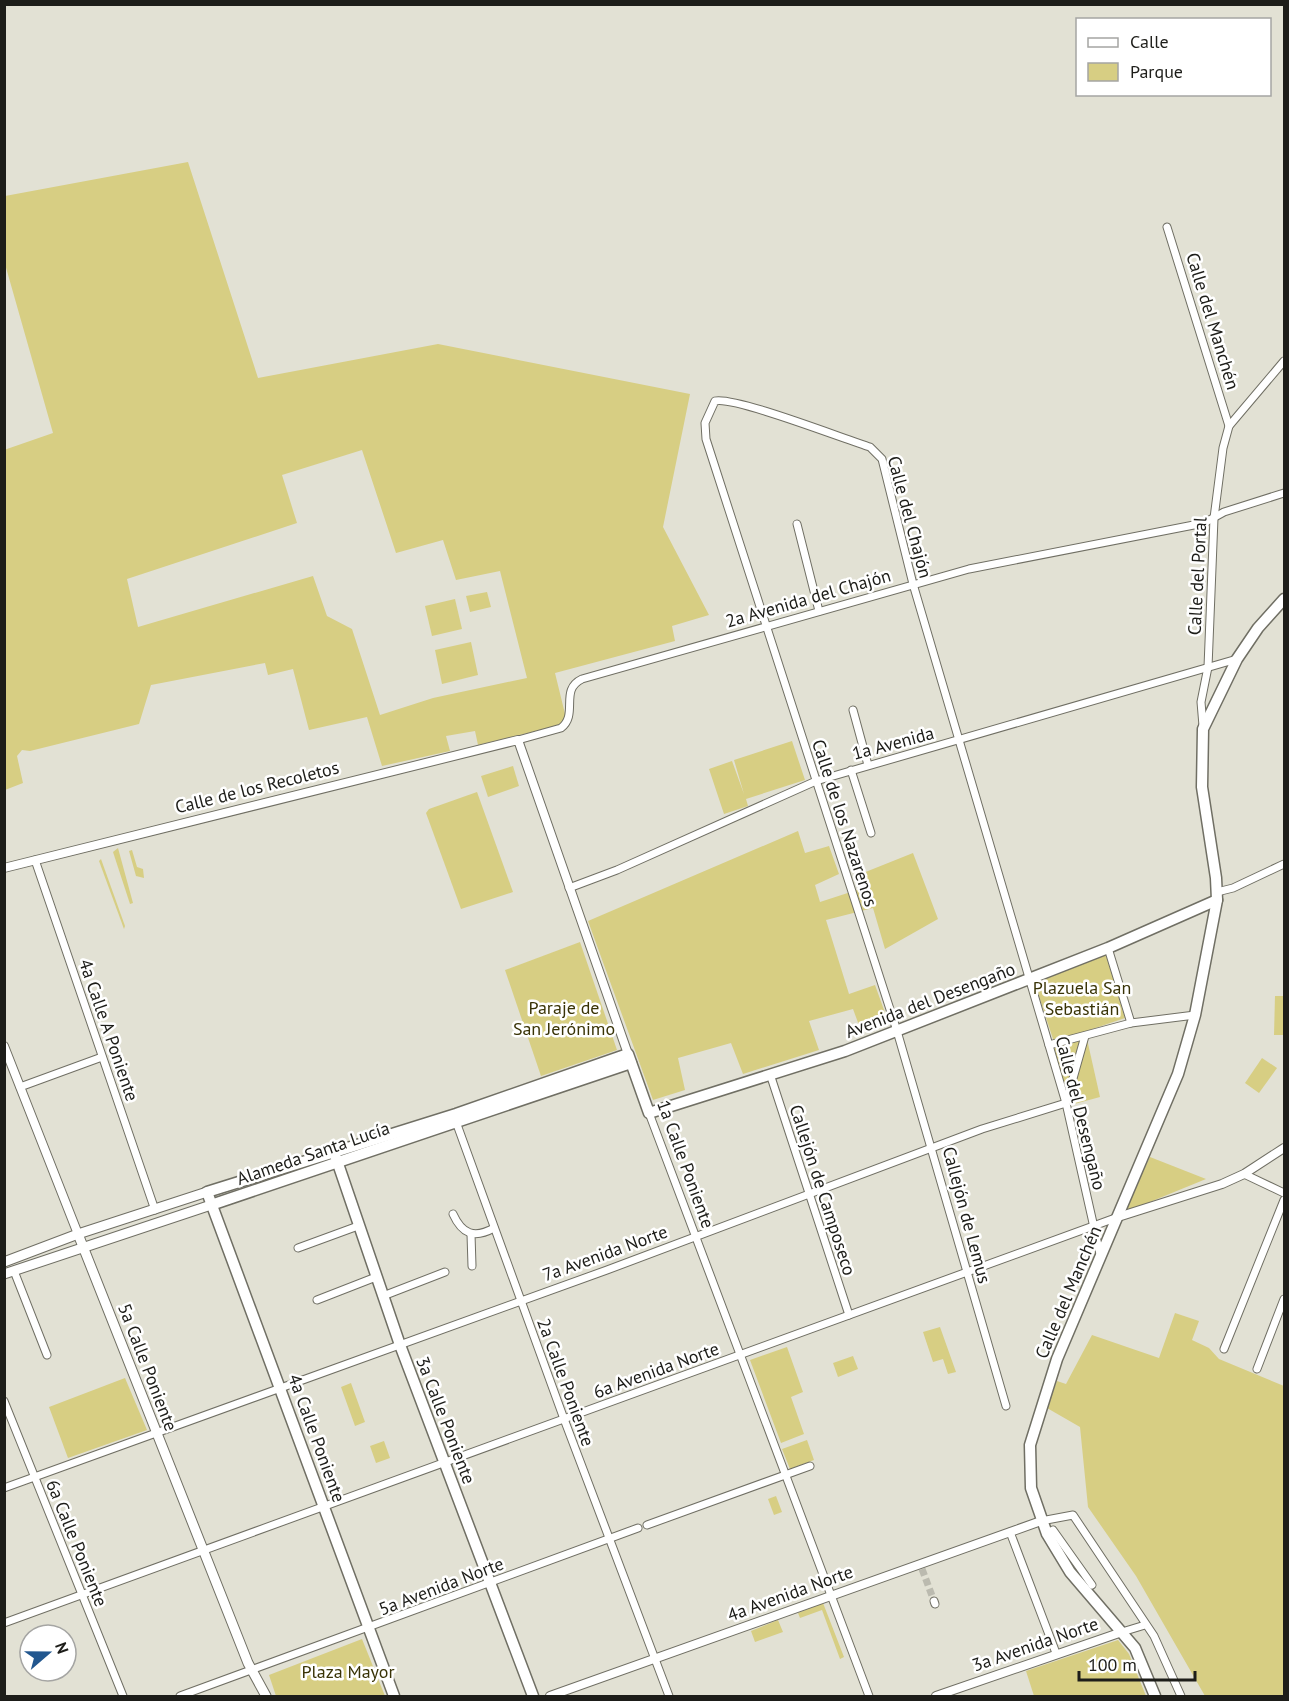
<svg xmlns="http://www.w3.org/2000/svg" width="1289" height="1701" viewBox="0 0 1289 1701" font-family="'PT Sans',sans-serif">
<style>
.green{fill:#d7ce83;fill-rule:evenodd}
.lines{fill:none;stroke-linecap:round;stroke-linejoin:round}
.minor-tunnel{stroke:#bbbaaf;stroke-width:7;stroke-dasharray:7 3.5;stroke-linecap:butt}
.minor-casing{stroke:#706f64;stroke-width:9}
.tertiary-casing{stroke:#706f64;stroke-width:10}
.secondary-casing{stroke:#706f64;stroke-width:11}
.primary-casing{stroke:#706f64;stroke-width:13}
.minor{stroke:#fff;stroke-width:7}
.tertiary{stroke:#fff;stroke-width:8}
.secondary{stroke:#fff;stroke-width:9}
.primary{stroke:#fff;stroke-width:10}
.labels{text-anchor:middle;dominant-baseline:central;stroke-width:5;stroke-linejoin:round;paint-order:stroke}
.street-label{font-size:18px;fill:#1d1d19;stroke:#fff}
.park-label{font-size:18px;fill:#393306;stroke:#fff}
</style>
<rect width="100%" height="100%" fill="#e2e1d4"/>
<g class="green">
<path d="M188,162L258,378L438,344L690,394L663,527L709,615L672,626L675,641L555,673L566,718L561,725L478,745L475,731L446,736L450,751L382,766L367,717L309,730L293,669L268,675L265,663L151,685L139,724L30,751L22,750L17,756L23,783L5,790L4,450L53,433L5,264V196ZM362,450L396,553L443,540L456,580L500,571L527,678L433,698L380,715L352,629L327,616L313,576L138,627L127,579L297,523L282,475Z"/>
<polygon points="487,592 491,607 470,612 466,596"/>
<polygon points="455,599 462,629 432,636 425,606"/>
<polygon points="471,642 478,675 442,684 435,650"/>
<polygon points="792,741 805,780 746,799 748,806 724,814 709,769 732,761 744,794 734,760"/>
<polygon points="513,766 519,786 488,797 481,776"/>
<polygon points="477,792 513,892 461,909 426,813 429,809"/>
<polygon points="798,831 805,853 829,846 839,874 815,885 820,902 863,888 858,875 913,853 938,919 885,949 873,908 826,920 849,994 875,985 888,1021 860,1028 853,1009 809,1021 819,1050 743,1074 731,1043 678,1058 685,1090 653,1100 588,921"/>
<polygon points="118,848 133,903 130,904 113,852"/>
<polygon points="132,850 137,867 143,869 144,878 136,876 129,851"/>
<polygon points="101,859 125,926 124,929 99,861"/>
<polygon points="580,942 617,1050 541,1076 505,970"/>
<polygon points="1105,952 1125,1018 1054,1042 1034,981"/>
<polygon points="1275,996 1284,996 1284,1035 1274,1035"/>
<polygon points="1081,1039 1066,1095 1054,1046"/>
<polygon points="1087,1039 1100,1097 1067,1106"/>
<polygon points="1262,1058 1277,1068 1259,1093 1245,1083"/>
<polygon points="1150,1157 1206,1179 1123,1213"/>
<polygon points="1175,1313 1199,1321 1192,1340 1209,1348 1219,1359 1284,1386 1284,1696 1205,1696 1136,1576 1088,1507 1080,1427 1047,1408 1057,1381 1066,1384 1092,1335 1159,1358"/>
<polygon points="940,1327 956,1372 948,1374 943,1359 933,1362 923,1332"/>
<polygon points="787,1347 803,1392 791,1397 804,1434 781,1443 750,1360"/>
<polygon points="853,1356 858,1369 838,1377 833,1363"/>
<polygon points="125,1378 147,1430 68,1458 49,1407"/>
<polygon points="351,1383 365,1422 355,1426 341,1387"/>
<polygon points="807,1440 814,1460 790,1469 782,1449"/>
<polygon points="384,1441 390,1458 376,1463 370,1446"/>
<polygon points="776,1496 782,1512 774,1515 768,1499"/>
<polygon points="823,1603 844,1657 840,1659 822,1610 800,1618 798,1613"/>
<polygon points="778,1620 783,1632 755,1642 751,1631"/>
<polygon points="362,1639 385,1696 276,1696 269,1675"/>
<polygon points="1118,1640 1129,1654 1146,1696 1034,1696 1026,1671"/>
</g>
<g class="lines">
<polyline class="minor-tunnel" points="922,1569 934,1601"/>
<defs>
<g id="minor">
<polyline points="1167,227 1229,426"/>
<polyline points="797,524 819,611"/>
<polyline points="853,710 868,765"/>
<polyline points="1203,726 1201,702 1208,667 1214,518 1223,448 1229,426 1284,361"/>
<path d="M518,740L561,728C579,714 559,690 582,679L969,569L1204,523L1224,512L1284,493"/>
<polyline points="851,770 871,833"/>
<polyline points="35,860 155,1210"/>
<polyline points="569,888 617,870 816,781 1237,659"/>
<polyline points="1217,892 1233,888 1284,864"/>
<polyline points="1108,948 1131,1023"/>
<polyline points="1049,1045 1131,1023 1195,1015"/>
<polyline points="770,1074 849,1315"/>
<polyline points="20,1087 102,1057"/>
<polyline points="649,1113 869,1696"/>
<polyline points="455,1119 564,1419 669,1696"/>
<polyline points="1244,1174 1284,1193"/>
<path d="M453,1214C462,1234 474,1239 494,1228"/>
<polyline points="471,1234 472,1266"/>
<polyline points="298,1248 358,1226"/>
<polyline points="14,1271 47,1355"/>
<polyline points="383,1296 445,1272"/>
<polyline points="317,1300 376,1277"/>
<polyline points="1224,1349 1284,1200"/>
<polyline points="1257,1369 1284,1299"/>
<polyline points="4,1401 123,1696"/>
<path d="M1006,1406L897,1031L706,439L705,423L715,401C734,396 844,439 870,447L882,459L913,584L1066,1103L1100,1254"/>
<polyline points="4,1488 607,1270 982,1129 1066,1103 1085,1036"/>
<polyline points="1041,1521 1073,1515 1154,1636 1181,1696"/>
<polyline points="647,1525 810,1466"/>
<polyline points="1010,1532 1056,1653"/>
<polyline points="1047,1534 1053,1530 1092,1585"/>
<polyline points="934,1601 935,1604"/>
<polyline points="4,1623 1118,1217"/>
<polyline points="1122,1632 1145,1625"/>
<polyline points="180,1696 638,1528"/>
</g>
<g id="tertiary">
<polyline points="4,868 518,740 628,1054"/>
<polyline points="4,1046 78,1234"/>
<polyline points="1118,1217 1222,1184 1244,1174 1284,1148"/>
<polyline points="550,1696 1041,1521"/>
<polyline points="936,1696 1122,1632"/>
</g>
<g id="secondary">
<polyline points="78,1234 248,1663 266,1696"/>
<polyline points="4,1262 78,1234 207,1192"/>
<polyline points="4,1274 211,1205"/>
</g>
<g id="primary">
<polyline points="334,1152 400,1345 533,1696"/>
<polyline points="211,1205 631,1063"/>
<polyline points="394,1696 207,1192 456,1114 628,1054 649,1113 845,1051 1108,948 1217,900"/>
<polyline points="1155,1696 1135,1648 1070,1572 1047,1534 1031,1488 1030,1445 1057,1359 1178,1074 1195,1015 1217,900 1216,878 1202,787 1203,729 1237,659 1258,628 1284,599"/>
</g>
</defs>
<use href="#minor" class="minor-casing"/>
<use href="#tertiary" class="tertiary-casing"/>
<use href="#secondary" class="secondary-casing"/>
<use href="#primary" class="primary-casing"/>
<use href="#minor" class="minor"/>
<use href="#tertiary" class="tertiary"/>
<use href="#secondary" class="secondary"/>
<use href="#primary" class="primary"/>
</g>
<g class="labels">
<g class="street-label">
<text transform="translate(1213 321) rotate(73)">Calle del Manchén</text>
<text transform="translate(910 517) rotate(75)">Calle del Chajón</text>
<text transform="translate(1197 576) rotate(-87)">Calle del Portal</text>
<text transform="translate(808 598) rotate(-16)">2a Avenida del Chajón</text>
<text transform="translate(893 743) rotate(-15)">1a Avenida</text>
<text transform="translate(257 787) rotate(-14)">Calle de los Recoletos</text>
<text transform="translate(845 823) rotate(72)">Calle de los Nazarenos</text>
<text transform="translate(930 1000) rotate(-21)">Avenida del Desengaño</text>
<text transform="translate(109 1030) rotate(71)">4a Calle A Poniente</text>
<text transform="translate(1081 1113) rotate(76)">Calle del Desengaño</text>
<text transform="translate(313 1153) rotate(-19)">Alameda Santa Lucía</text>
<text transform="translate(686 1164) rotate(70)">1a Calle Poniente</text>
<text transform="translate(823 1190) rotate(72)">Callejón de Camposeco</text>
<text transform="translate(967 1215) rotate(75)">Callejón de Lemus</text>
<text transform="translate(605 1253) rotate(-20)">7a Avenida Norte</text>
<text transform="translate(1068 1292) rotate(-67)">Calle del Manchén</text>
<text transform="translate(148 1367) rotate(69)">5a Calle Poniente</text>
<text transform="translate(656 1370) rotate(-20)">6a Avenida Norte</text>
<text transform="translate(566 1382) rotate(70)">2a Calle Poniente</text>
<text transform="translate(446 1420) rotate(69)">3a Calle Poniente</text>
<text transform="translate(317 1438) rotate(70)">4a Calle Poniente</text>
<text transform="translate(77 1543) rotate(68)">6a Calle Poniente</text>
<text transform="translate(441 1586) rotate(-21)">5a Avenida Norte</text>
<text transform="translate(790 1593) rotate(-20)">4a Avenida Norte</text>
<text transform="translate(1035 1644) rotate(-19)">3a Avenida Norte</text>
</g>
<g class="park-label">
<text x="1082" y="987">Plazuela San<tspan x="1082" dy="21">Sebastián</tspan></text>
<text x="564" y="1007">Paraje de<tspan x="564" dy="21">San Jerónimo</tspan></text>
<text x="348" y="1671">Plaza Mayor</text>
</g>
</g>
<rect width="1289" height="1701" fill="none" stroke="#1d1d19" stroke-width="12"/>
<rect x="1076" y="18" width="195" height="78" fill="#ffffff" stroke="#a5a5a3" stroke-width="1.5"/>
<rect x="1088" y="38" width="30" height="9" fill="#ffffff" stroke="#a5a5a3" stroke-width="1.5"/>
<text x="1130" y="48" font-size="18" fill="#1d1d19">Calle</text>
<rect x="1088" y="63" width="30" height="18" fill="#d7ce83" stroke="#a5a5a3" stroke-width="1.5"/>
<text x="1130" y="78" font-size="18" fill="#1d1d19">Parque</text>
<g transform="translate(48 1653) rotate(70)"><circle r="28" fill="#ffffff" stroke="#a5a5a3" stroke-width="1.5"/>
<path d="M0-4.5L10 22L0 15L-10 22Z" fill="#22578f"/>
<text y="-9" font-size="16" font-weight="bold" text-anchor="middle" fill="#1d1d19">N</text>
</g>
<path d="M1079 1671v9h116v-9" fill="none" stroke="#1d1d19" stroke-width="3"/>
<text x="1088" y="1671" font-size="18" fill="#1d1d19" stroke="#ffffff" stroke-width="4.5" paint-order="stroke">100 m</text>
</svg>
